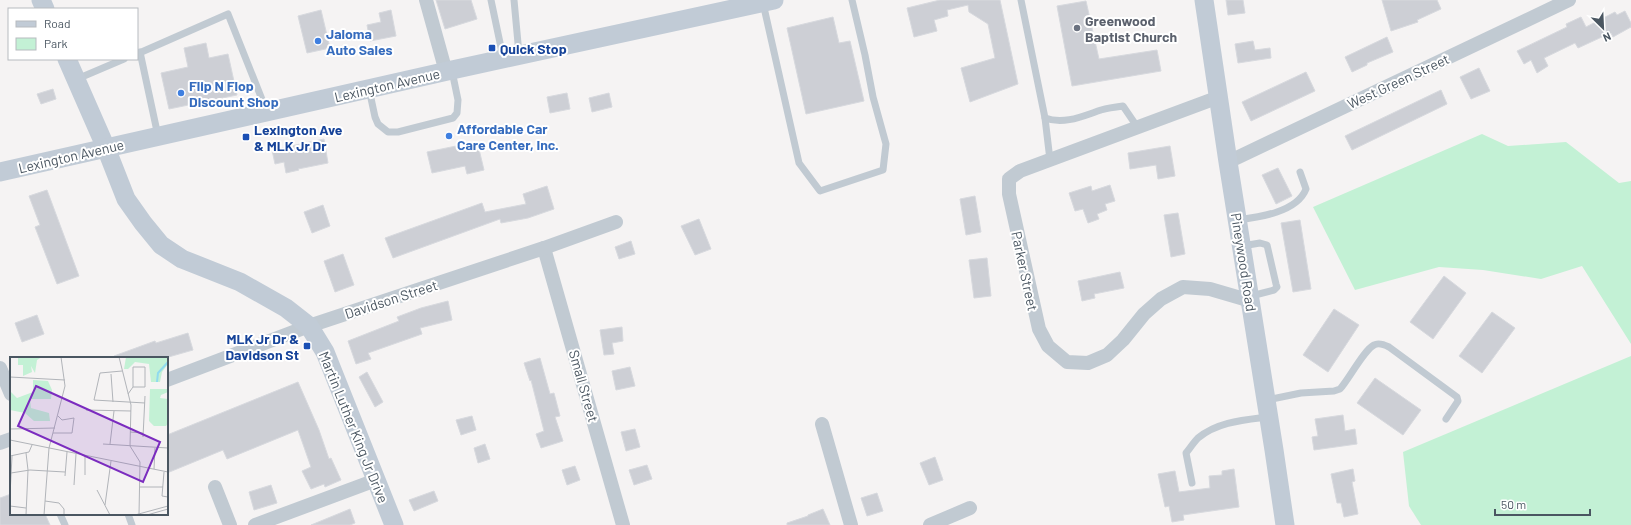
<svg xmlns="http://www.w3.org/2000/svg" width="1631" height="525" viewBox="0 0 1631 525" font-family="Barlow,sans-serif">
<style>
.green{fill:#c3f1d5}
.building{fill:#cdcfd5;stroke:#d7d9de}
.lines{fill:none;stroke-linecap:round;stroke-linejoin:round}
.lane{stroke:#c1cad2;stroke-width:7}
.street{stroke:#c1cad2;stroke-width:14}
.secondary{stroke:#c1cbd6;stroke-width:19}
.worship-dot{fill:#6b7280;stroke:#fff;stroke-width:1.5}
.shop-dot{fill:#3f7fe0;stroke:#fff;stroke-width:1.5}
.transit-dot{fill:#1a4fb4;stroke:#fff;stroke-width:1.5}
.labels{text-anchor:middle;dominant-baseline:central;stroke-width:4;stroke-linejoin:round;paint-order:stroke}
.worship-label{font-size:14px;font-weight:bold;fill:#5b616d;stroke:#fff;text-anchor:start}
.shop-label{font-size:14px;font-weight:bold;fill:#366cbe;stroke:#fff;text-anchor:start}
.transit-label{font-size:14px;font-weight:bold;fill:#164399;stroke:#fff;text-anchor:start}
.street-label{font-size:14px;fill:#4a5661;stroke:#fff}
.inset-river{fill:none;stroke:#90daee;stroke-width:2}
.inset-road{fill:none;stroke:#b1b4b9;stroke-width:1}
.view{fill:#7b2cbf;fill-opacity:0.15;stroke:#7b2cbf;stroke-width:2}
.inset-edge{fill:none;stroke:#4a5661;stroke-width:2}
</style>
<rect width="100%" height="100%" fill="#f5f3f3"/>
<g class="green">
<polygon points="1482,134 1508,146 1566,142 1619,183 1631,181 1631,344 1582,266 1541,279 1483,270 1439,267 1355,290 1313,207"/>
<polygon points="1631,356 1631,525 1421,525 1409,506 1403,452"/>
</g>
<g class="building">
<polygon points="436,0 471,0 477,19 445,29"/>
<polygon points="940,0 1000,0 1018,84 970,102 961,68 995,58 988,24 969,12 968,5 947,10 948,16 934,20 937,31 914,37 907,8"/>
<polygon points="1226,0 1243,0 1245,13 1228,15"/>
<polygon points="1382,0 1437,0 1441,9 1417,20 1418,22 1391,31"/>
<polygon points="1086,1 1099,59 1157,50 1161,71 1072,86 1057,6"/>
<polygon points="321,10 330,48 307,53 298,16"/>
<polygon points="391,10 396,36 370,41 367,25 381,22 379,13"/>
<polygon points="1625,11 1631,23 1631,27 1613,37 1611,33 1605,37 1604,36 1578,48 1575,43 1544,58 1548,66 1537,73 1531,60 1524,64 1517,51 1567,27 1566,24 1581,17 1586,27 1615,12 1617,15"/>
<polygon points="833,17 839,43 850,41 864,101 806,114 787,28"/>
<polygon points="1387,37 1393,52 1367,63 1367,65 1352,72 1345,57"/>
<polygon points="1253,41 1255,50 1270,48 1271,58 1238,63 1235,44"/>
<polygon points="206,43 209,58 228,54 237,95 169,109 161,73 188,67 184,48"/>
<polygon points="1479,68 1490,91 1471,99 1460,77"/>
<polygon points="1306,72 1315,91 1251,121 1242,102"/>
<polygon points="53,89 56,99 41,104 37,94"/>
<polygon points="1441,90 1447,104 1352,150 1345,136"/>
<polygon points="567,93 570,109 550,113 547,97"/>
<polygon points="609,93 612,107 592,112 589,98"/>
<polygon points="324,139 328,163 298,169 299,170 286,173 284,162 275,164 272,150"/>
<polygon points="461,145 462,149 478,145 484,170 467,174 465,166 432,173 427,152"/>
<polygon points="1170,146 1175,176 1158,179 1156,165 1130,169 1128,153"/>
<polygon points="1278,168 1292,196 1276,204 1262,175"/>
<polygon points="1110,185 1115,201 1105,204 1107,210 1097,214 1099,219 1088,223 1083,209 1075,211 1069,193 1091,186 1092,191"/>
<polygon points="547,186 554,209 528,218 501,223 500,219 393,258 385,238 482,203 485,212 526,204 523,194"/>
<polygon points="47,190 79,276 57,284 35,227 40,225 29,196"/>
<polygon points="975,196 981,232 966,235 960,199"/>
<polygon points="323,205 330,226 312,233 304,212"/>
<polygon points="1178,213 1185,254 1171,257 1164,215"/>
<polygon points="699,219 711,249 695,255 681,226"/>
<polygon points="1300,220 1311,289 1293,292 1281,223"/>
<polygon points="631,241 635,254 619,259 615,247"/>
<polygon points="343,254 354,285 335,292 324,261"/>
<polygon points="987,258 991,296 974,298 969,260"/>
<polygon points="1120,272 1124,288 1094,294 1095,298 1082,301 1078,281"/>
<polygon points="1444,276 1466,293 1433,339 1410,322"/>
<polygon points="448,301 452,320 420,328 422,334 368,353 371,359 356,364 348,341 399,321 397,317 421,308"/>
<polygon points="1334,309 1359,325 1328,372 1303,355"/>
<polygon points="1492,312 1515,328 1482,373 1459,356"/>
<polygon points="37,315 44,334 22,342 15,323"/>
<polygon points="622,327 623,341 612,343 614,354 604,355 600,330"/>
<polygon points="188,333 193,350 165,358 115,358 114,356 155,341 156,343"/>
<polygon points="540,358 550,394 554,393 560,416 555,417 563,441 541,448 536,434 544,431 531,380 530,381 524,363"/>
<polygon points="630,367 635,386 616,390 612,371"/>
<polygon points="367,372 383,402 375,407 359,377"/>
<polygon points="1375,378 1421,410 1403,435 1357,403"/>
<polygon points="298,382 319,430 329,459 331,458 341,480 325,487 324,484 311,489 302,471 311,467 298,430 227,459 223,450 167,473 167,435"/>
<polygon points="1343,415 1345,431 1355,429 1357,444 1314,450 1312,437 1318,436 1315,419"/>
<polygon points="472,416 476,430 461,435 456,420"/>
<polygon points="635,429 640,447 626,451 621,432"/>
<polygon points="485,444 490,459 478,463 474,448"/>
<polygon points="935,457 943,480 929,485 920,463"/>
<polygon points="647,465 652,479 634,485 629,470"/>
<polygon points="575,466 580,480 567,485 562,470"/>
<polygon points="1234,469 1239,507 1183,515 1184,520 1172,522 1169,506 1165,507 1158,474 1175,471 1179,492 1210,488 1209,476 1222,475 1222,471"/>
<polygon points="1353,469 1355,481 1352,482 1358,514 1344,517 1341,503 1337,503 1331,474"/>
<polygon points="271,485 277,503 254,510 249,492"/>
<polygon points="434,491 438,501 414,511 409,500"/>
<polygon points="877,493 883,511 867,516 861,498"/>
<polygon points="11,494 11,514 45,514 50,525 0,525 0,498"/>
<polygon points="350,509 355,523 350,525 311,525"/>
<polygon points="823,509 830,525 787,525 787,523 808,516 808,515"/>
</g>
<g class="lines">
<g class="lane">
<polyline points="491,0 503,57"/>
<polyline points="514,0 519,54"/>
<path d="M1021,0L1045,118C1064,125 1083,116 1101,110C1108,108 1115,107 1123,106L1138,128"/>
<polyline points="763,3 799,163 820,191 883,170 886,144 873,97 865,55 852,0"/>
<polyline points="140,52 158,136"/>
<polyline points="137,54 228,14 267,112"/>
<polyline points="77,79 124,59"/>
<polyline points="369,89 375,117 378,124 388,132 398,132 453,118 457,113 458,100 452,71"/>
<polyline points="1045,118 1050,160"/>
<path d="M1238,220C1260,217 1297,212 1306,189L1300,172"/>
<polyline points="1242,246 1260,243 1267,245 1276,284 1277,287 1274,290 1251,296"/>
<path d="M1267,400L1301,393L1334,391L1340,389C1349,379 1364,350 1374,345C1379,342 1385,345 1389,347L1457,397L1458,401L1446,419"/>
<path d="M1192,483L1186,453C1190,448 1194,442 1198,438C1217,422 1243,420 1267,417"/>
<polyline points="60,514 65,525"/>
<polyline points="128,514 132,525"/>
</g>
<g class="street">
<polyline points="426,0 446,72"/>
<polyline points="1219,97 1020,171 1009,179 1009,194 1039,329 1048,346 1067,362 1088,363 1107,355 1123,340 1144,314 1161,299 1183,287 1210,289 1251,301"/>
<polyline points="1228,162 1569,0"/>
<polyline points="544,248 623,525"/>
<polyline points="0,368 11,394"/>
<polyline points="167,380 309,326 544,248 616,222"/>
<polyline points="822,424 851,525"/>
<polyline points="0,443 11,439"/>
<polyline points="215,487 230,525"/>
<polyline points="255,525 376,480"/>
<polyline points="930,525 970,508"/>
</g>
<g class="secondary">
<polyline points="41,0 45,9"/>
<polyline points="1204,0 1228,162 1274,450 1285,525"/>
<polyline points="67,59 106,148 126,199 143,223 161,245 182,259 240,282 286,308 309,326 325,352 394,525"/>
<polyline points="0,172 452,70 774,0"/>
</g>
</g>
<circle class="worship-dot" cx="1077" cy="28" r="4"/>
<g class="shop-dot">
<circle cx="318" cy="41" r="4"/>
<circle cx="181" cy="93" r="4"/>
<circle cx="449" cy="136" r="4"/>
</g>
<g class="transit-dot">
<rect x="488" y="44" width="8" height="8" rx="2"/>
<rect x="242" y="133" width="8" height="8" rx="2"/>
<rect x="303" y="342" width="8" height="8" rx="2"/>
</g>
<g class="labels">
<g class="worship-label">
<text x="1085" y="20">Greenwood<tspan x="1085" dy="16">Baptist Church</tspan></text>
</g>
<g class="shop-label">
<text x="326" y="33">Jaloma<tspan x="326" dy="16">Auto Sales</tspan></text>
<text x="189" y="85">Flip N Flop<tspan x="189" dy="16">Discount Shop</tspan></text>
<text x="457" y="128">Affordable Car<tspan x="457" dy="16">Care Center, Inc.</tspan></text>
</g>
<g class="transit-label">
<text x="500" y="48">Quick Stop</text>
<text x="254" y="129">Lexington Ave<tspan x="254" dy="16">&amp; MLK Jr Dr</tspan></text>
<text x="299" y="338" text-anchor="end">MLK Jr Dr &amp;<tspan x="299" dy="16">Davidson St</tspan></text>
</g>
<g class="street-label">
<text transform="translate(1398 81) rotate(-25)">West Green Street</text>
<text transform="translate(387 85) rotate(-13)">Lexington Avenue</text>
<text transform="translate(71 156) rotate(-13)">Lexington Avenue</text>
<text transform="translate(1244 262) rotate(81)">Pineywood Road</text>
<text transform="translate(1025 271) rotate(78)">Parker Street</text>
<text transform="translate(391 299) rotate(-18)">Davidson Street</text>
<text transform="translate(584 386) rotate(74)">Small Street</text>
<text transform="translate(354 427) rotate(68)">Martin Luther King Jr Drive</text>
</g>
</g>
<g transform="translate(10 357)">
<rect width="158" height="158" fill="#f5f3f3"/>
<path d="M8,0H32L27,3L25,16L21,9L22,15L13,19V8H8ZM116,0H158V7L152,15L150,25H141L139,7L125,5L118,12H114ZM23,23L38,24L42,33L41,42H20L21,51L39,56L40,64H24L15,56L0,53V34L7,41L23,35ZM140,32H158V35L151,38L150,41L158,42V66L156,69H144L139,64Z" fill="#c3f1d5"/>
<path class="inset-river" d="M147,25L148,16L158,5"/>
<path class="inset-road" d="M109,0L121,48L120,89L130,105L129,158M112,14L90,16L84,43L135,46M101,17L103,45M0,20L55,23M118,37L123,30V10H135V30H123M76,53L121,54M0,72L45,71M120,75L133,76M43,76H62L64,61L52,63L48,59M133,80L135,39M0,83L158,115M93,87L158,91M100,87L104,54M0,99L19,95L22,88M75,99V118M144,112L145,91M154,115L152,139L158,140M1,116L20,113L55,115M55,119L57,95M64,128L66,97M129,130H153M87,133L100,158M0,138L2,99M35,144L49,146L54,152V158M95,148L101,104M0,149L16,151M16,158L18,113L16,96M34,158L39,91L55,29L51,0M125,158L158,149M137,158L158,152"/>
<path class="view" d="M26,29L150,85L133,125L8,69Z"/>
<rect width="158" height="158" class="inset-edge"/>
</g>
<rect x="8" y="8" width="130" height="52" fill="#ffffff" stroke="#b7bbc0"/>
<rect x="16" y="21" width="20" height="6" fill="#c1cbd6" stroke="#b7bbc0"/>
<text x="44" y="28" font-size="12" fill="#4a5661">Road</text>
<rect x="16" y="38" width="20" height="12" fill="#c3f1d5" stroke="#b7bbc0"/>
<text x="44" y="48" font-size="12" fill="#4a5661">Park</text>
<g transform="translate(1603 28) rotate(156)" stroke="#ffffff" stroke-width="3" paint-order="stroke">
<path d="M0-3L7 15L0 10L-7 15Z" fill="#4a5661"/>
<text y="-6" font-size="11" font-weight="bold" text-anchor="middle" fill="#4a5661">N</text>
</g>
<path d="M1495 509v6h95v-6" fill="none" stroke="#4a5661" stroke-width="2"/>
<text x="1501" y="509" font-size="12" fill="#4a5661" stroke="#ffffff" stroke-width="3" paint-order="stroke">50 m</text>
</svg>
